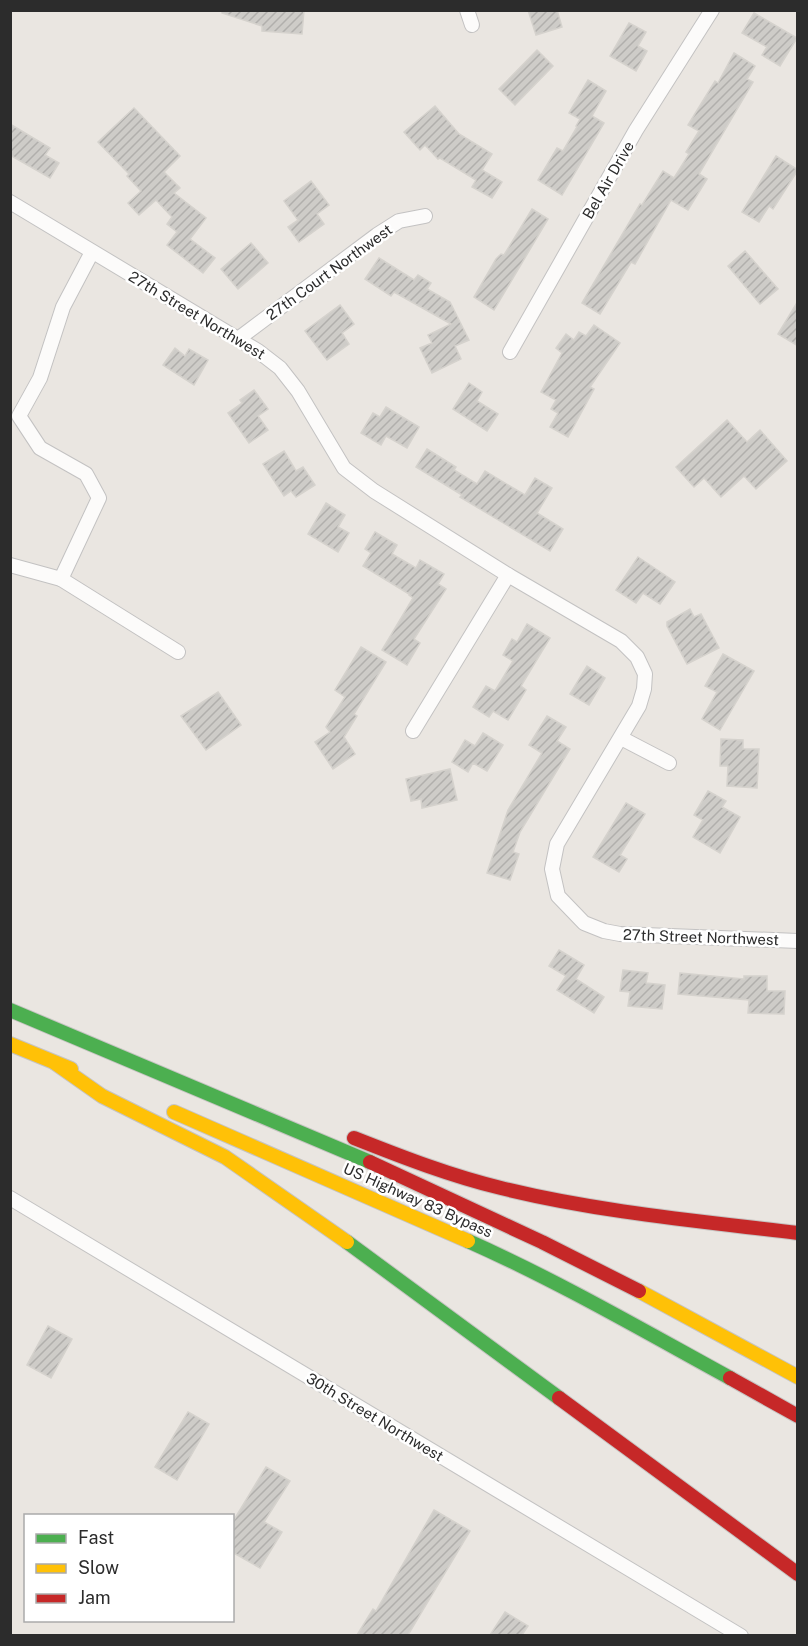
<svg xmlns="http://www.w3.org/2000/svg" width="808" height="1646" viewBox="0 0 808 1646" font-family="'Public Sans',sans-serif">
<style>
.building{fill:url(#building-hatch);stroke:#d5d2cd;stroke-width:1.5}
.lines{fill:none;stroke-linecap:round;stroke-linejoin:round}
.street-casing{stroke:#c3c2c2;stroke-width:16}
.fast-casing{stroke:#c6c4c2;stroke-width:16}
.slow-casing{stroke:#c6c4c2;stroke-width:16}
.jam-casing{stroke:#c6c4c2;stroke-width:16}
.street{stroke:#fcfbfa;stroke-width:14}
.fast{stroke:#4caf50;stroke-width:14}
.slow{stroke:#ffc107;stroke-width:14}
.jam{stroke:#c62828;stroke-width:14}
.labels{text-anchor:middle;dominant-baseline:central;stroke-width:5;stroke-linejoin:round;paint-order:stroke}
.street-label{font-size:15px;fill:#2c2c2c;stroke:#fff}
</style>
<defs>
<pattern id="building-hatch" width="6" height="6" patternUnits="userSpaceOnUse" patternTransform="scale(1.5)"><rect width="6" height="6" fill="#ceccc8"/><path d="M-1 1l2-2M0 6l6-6M5 7l2-2" fill="none" stroke="#b1afac"/></pattern>
</defs>
<rect width="100%" height="100%" fill="#eae6e1"/>
<g class="building">
<polygon points="222,10 304,10 302,34 262,31 262,26 222,13"/>
<polygon points="528,10 557,10 562,27 536,35"/>
<polygon points="754,13 797,38 780,66 762,55 767,47 742,33"/>
<polygon points="629,23 646,32 638,46 647,51 636,71 610,56"/>
<polygon points="537,50 553,66 515,105 499,89"/>
<polygon points="734,53 755,66 747,79 753,82 699,174 707,179 688,210 671,200 635,264 631,262 600,314 582,303 640,204 642,205 663,171 674,178 689,154 686,152 699,131 688,125 715,81 718,83"/>
<polygon points="588,80 606,91 592,116 604,123 562,195 538,180 557,148 563,151 577,127 576,126 580,119 569,113"/>
<polygon points="435,106 459,134 492,154 482,170 502,182 492,198 472,187 476,180 440,158 438,159 425,145 420,150 404,132"/>
<polygon points="134,108 180,156 164,172 180,188 174,193 206,218 190,239 215,258 203,273 167,245 177,232 167,224 172,217 156,200 139,215 128,203 141,191 127,176 129,174 98,142"/>
<polygon points="10,124 50,148 45,155 59,163 50,178 10,155"/>
<polygon points="776,156 798,170 773,209 769,206 759,222 742,212"/>
<polygon points="311,181 329,205 317,214 324,224 299,242 288,227 298,220 284,201"/>
<polygon points="532,209 548,219 494,310 474,297 496,259 501,254 504,255"/>
<polygon points="251,243 268,263 238,289 221,269"/>
<polygon points="745,251 778,289 760,304 728,266"/>
<polygon points="379,258 414,280 418,275 431,283 427,289 450,302 469,340 455,346 461,359 432,373 420,348 432,343 428,335 451,324 394,292 391,296 365,279"/>
<polygon points="798,301 798,346 778,334"/>
<polygon points="340,305 354,324 342,333 349,344 327,360 305,331"/>
<polygon points="594,325 620,343 590,387 594,389 568,437 550,427 558,413 551,409 556,400 541,392 562,353 556,348 566,334 574,340 579,332 586,336"/>
<polygon points="175,348 185,356 189,349 208,360 194,385 163,365"/>
<polygon points="469,383 482,392 477,401 498,414 487,431 453,409"/>
<polygon points="254,390 268,409 258,416 268,430 249,443 228,413 242,403 240,400"/>
<polygon points="386,407 419,427 407,448 386,436 381,445 361,433 373,413 380,417"/>
<polygon points="727,420 747,442 760,430 787,461 756,489 744,476 721,497 704,478 694,487 676,467"/>
<polygon points="427,449 456,467 454,470 477,484 485,471 525,495 535,478 552,488 537,513 563,529 550,551 460,497 462,495 416,467"/>
<polygon points="284,451 296,471 303,467 315,485 296,497 291,491 284,496 263,464"/>
<polygon points="326,503 345,515 338,527 349,533 338,552 308,534"/>
<polygon points="375,532 397,545 392,554 416,568 420,560 444,574 438,584 446,589 414,639 420,643 407,665 382,650 413,598 409,595 409,594 363,566 371,553 365,549"/>
<polygon points="638,557 675,582 660,604 643,593 636,603 616,590"/>
<polygon points="690,609 694,617 701,614 719,648 687,664 667,626 667,622"/>
<polygon points="527,624 550,638 521,686 526,690 508,720 493,711 489,717 473,707 486,686 495,691 513,661 503,655 512,639 517,642"/>
<polygon points="361,647 386,662 354,714 357,716 344,737 355,754 333,769 315,742 330,732 326,727 345,697 335,690"/>
<polygon points="723,654 754,671 720,730 702,719 717,692 705,686"/>
<polygon points="587,666 605,678 589,705 570,694"/>
<polygon points="218,692 241,725 206,750 181,716"/>
<polygon points="547,716 566,727 557,741 570,749 520,832 513,852 519,854 510,880 487,873 508,810 542,753 529,745"/>
<polygon points="483,733 503,745 487,771 473,763 468,772 452,762 465,740 475,746"/>
<polygon points="721,739 743,740 743,749 759,749 757,788 727,786 728,766 720,766"/>
<polygon points="450,769 457,800 422,808 421,799 411,801 406,779"/>
<polygon points="708,791 726,801 722,807 740,817 720,853 693,837 703,820 694,815"/>
<polygon points="626,803 645,814 620,855 627,859 619,872 593,857"/>
<polygon points="559,950 584,965 576,979 604,997 594,1013 557,990 566,976 549,966"/>
<polygon points="623,970 648,973 646,983 665,985 662,1009 628,1006 630,992 620,991"/>
<polygon points="680,973 744,979 744,976 767,976 767,991 785,991 784,1014 748,1013 749,1000 678,994"/>
<polygon points="48,1326 72,1339 51,1378 27,1365"/>
<polygon points="188,1412 209,1424 177,1480 155,1467"/>
<polygon points="266,1467 290,1481 264,1522 282,1532 260,1568 232,1552 232,1523"/>
<polygon points="434,1510 470,1531 408,1635 357,1635 373,1609 376,1611"/>
<polygon points="505,1612 528,1626 522,1635 490,1635"/>
</g>
<g class="lines">
<defs>
<g id="street">
<polyline points="467,10 472,25"/>
<polyline points="10,202 258,351 280,368 298,391 344,468 374,491 508,575 621,641 637,657 645,674 644,689 639,706 557,844 552,869 558,896 584,923 604,931 620,934 798,941"/>
<polyline points="92,252 63,307 40,378 19,416 40,448 86,474 99,498 61,579 178,652"/>
<polyline points="238,339 377,235 399,221 425,216"/>
<polyline points="510,352 636,130 712,10"/>
<polyline points="10,565 61,579"/>
<polyline points="413,731 508,575"/>
<polyline points="621,738 669,763"/>
<polyline points="10,1198 741,1636"/>
</g>
<g id="fast">
<polyline points="10,1010 370,1162"/>
<path d="M468,1241C558,1281 644,1331 730,1378"/>
<polyline points="347,1242 559,1398"/>
</g>
<g id="slow">
<polyline points="10,1044 71,1069"/>
<polyline points="55,1063 102,1096 225,1157 347,1242"/>
<polyline points="174,1112 468,1241"/>
<polyline points="639,1291 798,1377"/>
</g>
<g id="jam">
<path d="M354,1138C402,1157 451,1176 501,1188C598,1212 699,1221 798,1233"/>
<polyline points="370,1162 542,1242 639,1291"/>
<polyline points="730,1378 798,1416"/>
<polyline points="559,1398 798,1574"/>
</g>
</defs>
<use href="#street" class="street-casing"/>
<use href="#fast" class="fast-casing"/>
<use href="#slow" class="slow-casing"/>
<use href="#jam" class="jam-casing"/>
<use href="#street" class="street"/>
<use href="#fast" class="fast"/>
<use href="#slow" class="slow"/>
<use href="#jam" class="jam"/>
</g>
<g class="labels">
<g class="street-label">
<text transform="translate(608 180) rotate(-60)">Bel Air Drive</text>
<text transform="translate(329 272) rotate(-36)">27th Court Northwest</text>
<text transform="translate(197 315) rotate(31)">27th Street Northwest</text>
<text transform="translate(701 937) rotate(2)">27th Street Northwest</text>
<text transform="translate(418 1200) rotate(24)">US Highway 83 Bypass</text>
<text transform="translate(375 1417) rotate(31)">30th Street Northwest</text>
</g>
</g>
<rect width="808" height="1646" fill="none" stroke="#2c2c2c" stroke-width="24"/>
<rect x="24" y="1514" width="210" height="108" fill="#ffffff" stroke="#ababab" stroke-width="1.5"/>
<rect x="36" y="1534" width="30" height="9" fill="#4caf50" stroke="#ababab" stroke-width="1.5"/>
<text x="78" y="1544" font-size="18" fill="#2c2c2c">Fast</text>
<rect x="36" y="1564" width="30" height="9" fill="#ffc107" stroke="#ababab" stroke-width="1.5"/>
<text x="78" y="1574" font-size="18" fill="#2c2c2c">Slow</text>
<rect x="36" y="1594" width="30" height="9" fill="#c62828" stroke="#ababab" stroke-width="1.5"/>
<text x="78" y="1604" font-size="18" fill="#2c2c2c">Jam</text>
</svg>
